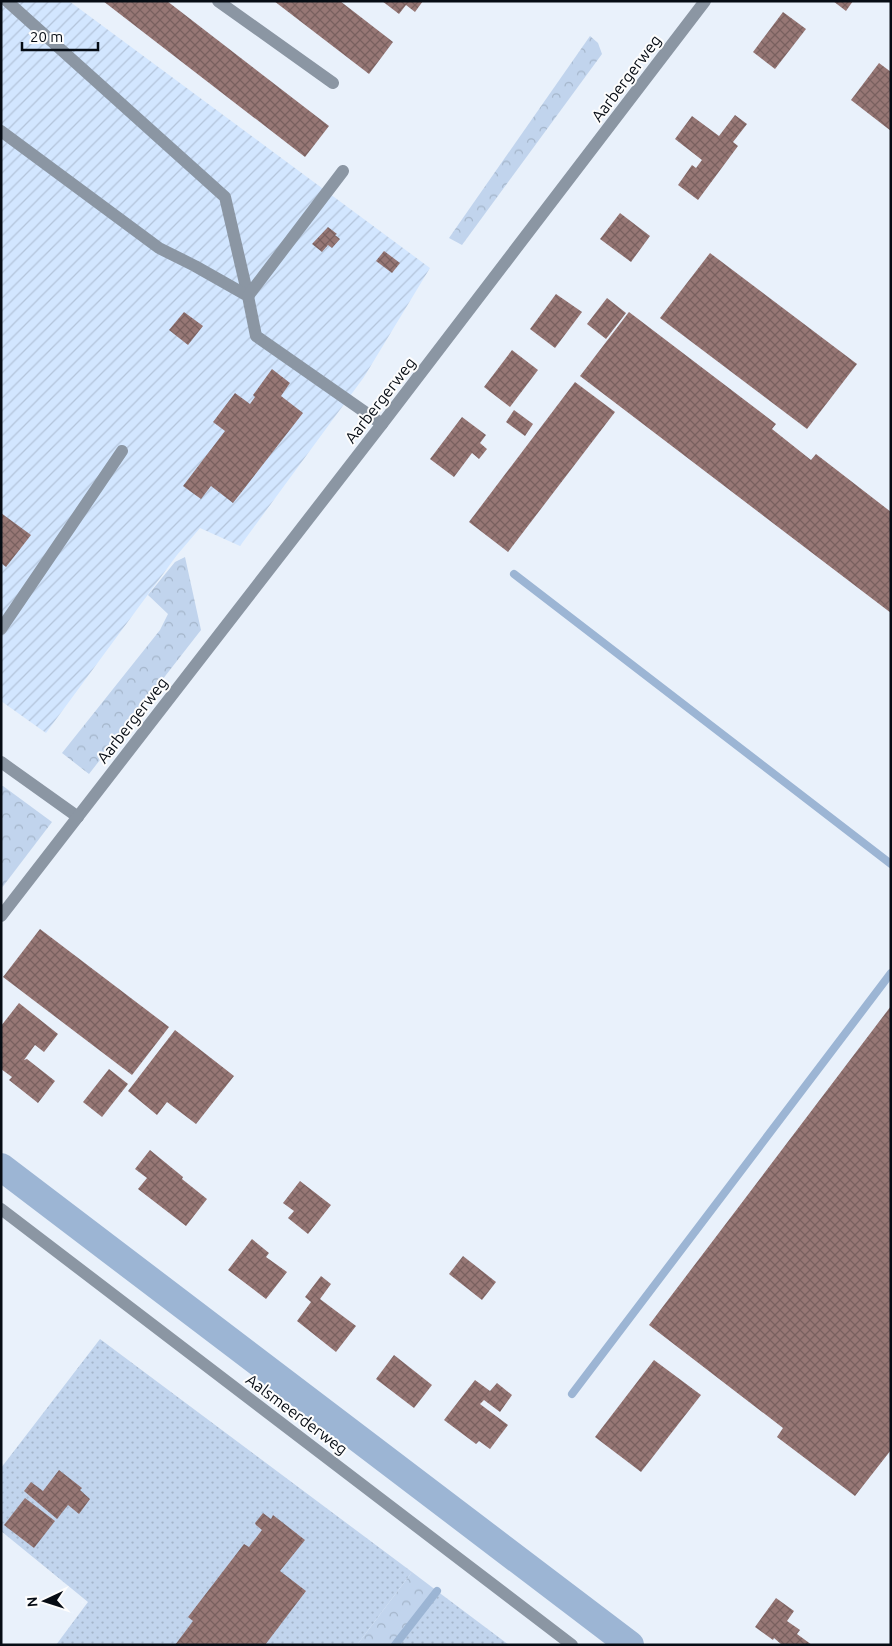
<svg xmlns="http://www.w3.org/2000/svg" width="892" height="1646" viewBox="0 0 892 1646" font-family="Ubuntu,sans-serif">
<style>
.industrial{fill:url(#industrial-furrows)}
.grass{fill:url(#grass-dots)}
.forest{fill:url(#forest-crowns)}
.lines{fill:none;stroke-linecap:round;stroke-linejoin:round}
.stream{stroke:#9cb5d4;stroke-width:8}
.canal{stroke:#9cb5d4;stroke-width:28}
.building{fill:url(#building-cross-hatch)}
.minor{stroke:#8b96a3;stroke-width:12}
.labels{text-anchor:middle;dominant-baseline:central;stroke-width:4;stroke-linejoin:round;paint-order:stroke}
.street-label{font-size:16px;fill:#060c14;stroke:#fdfdfd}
</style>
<defs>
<pattern id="industrial-furrows" width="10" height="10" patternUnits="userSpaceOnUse" patternTransform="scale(1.25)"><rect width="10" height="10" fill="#d2e6ff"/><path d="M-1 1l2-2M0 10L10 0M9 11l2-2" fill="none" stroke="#b3c4da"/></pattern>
<pattern id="grass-dots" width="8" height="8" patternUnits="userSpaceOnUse" patternTransform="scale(1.25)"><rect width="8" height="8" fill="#c1d4ed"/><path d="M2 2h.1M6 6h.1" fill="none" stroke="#a4b5ca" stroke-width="1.8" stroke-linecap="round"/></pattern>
<pattern id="forest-crowns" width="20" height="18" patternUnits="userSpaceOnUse" patternTransform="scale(1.25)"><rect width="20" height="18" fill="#c1d4ed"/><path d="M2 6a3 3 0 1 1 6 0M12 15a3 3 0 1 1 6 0" fill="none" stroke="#a4b5ca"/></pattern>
<pattern id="building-cross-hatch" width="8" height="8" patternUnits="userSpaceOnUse" patternTransform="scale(1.25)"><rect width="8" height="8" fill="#977775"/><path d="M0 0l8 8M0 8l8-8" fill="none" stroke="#79605f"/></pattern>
</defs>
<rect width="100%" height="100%" fill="#e9f1fb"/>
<polygon class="industrial" points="1,1 69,1 430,268 364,377 240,546 200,528 177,555 46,733 1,701"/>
<g class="grass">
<polygon points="100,1339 412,1572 357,1645 56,1645 88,1602 1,1531 1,1468"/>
<polygon points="437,1591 509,1645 395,1645"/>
</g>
<g class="forest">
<polygon points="590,36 598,43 602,54 462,245 449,238"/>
<polygon points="185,557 201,630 89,774 62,753 160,630 168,614 148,595 175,562"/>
<polygon points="1,786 3,786 52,822 1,889"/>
<polygon points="412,1572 437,1591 395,1645 357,1645"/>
</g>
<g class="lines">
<g class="stream">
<polyline points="514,574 891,864"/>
<polyline points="572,1394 891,973"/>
<polyline points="395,1645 437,1591"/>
</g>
<polyline class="canal" points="1,1167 630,1645"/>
</g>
<g class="building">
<polygon points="103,1 167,1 329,126 305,157"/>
<polygon points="274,1 340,1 393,42 369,74"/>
<polygon points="382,1 423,1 415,12 406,5 399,14"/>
<polygon points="833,1 853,1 846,11"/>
<polygon points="783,12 806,29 775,69 753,52"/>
<polygon points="879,63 891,72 891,131 851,100"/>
<polygon points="735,115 747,124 733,142 738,146 698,200 678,185 692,165 696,168 702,160 675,139 692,116 719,136"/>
<polygon points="620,213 650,236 631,262 600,239"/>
<polygon points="328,227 337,234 335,235 340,239 332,248 328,245 322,252 312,244"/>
<polygon points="384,251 400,263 392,273 376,261"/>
<polygon points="710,253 857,364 807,429 660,318"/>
<polygon points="556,294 582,312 555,348 530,329"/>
<polygon points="607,298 626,313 606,339 587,324"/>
<polygon points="184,312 203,326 188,345 169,330"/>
<polygon points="629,312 776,424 772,429 811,460 816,454 891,512 891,613 580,376"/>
<polygon points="512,350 538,370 510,407 484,387"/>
<polygon points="272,369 290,383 281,396 303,413 233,503 211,486 201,499 183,486 225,431 213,422 235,393 250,404 255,397 253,395"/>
<polygon points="575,382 615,412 508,552 469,522"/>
<polygon points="514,410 533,424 525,436 506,422"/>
<polygon points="462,417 486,435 480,443 487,449 479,459 472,453 454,477 430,459"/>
<polygon points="1,513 31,535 6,567 1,563"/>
<polygon points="40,929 169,1027 132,1075 3,977"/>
<polygon points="19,1003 58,1034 44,1052 35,1045 24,1060 27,1059 55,1081 38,1103 9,1080 12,1077 1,1069 1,1026"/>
<polygon points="891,1006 891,1450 855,1496 777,1437 783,1428 649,1325"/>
<polygon points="175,1030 234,1076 196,1124 167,1102 157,1115 128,1091"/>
<polygon points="109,1069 128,1084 102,1117 83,1102"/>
<polygon points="150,1150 183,1177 182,1179 207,1199 186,1226 138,1189 147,1178 135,1169"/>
<polygon points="300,1181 331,1205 308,1234 288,1218 294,1211 283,1203"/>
<polygon points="252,1239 269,1253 266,1257 287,1272 266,1299 228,1270"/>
<polygon points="463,1256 496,1282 482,1300 449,1274"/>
<polygon points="321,1276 331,1284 320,1299 356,1326 336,1352 297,1321 311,1302 305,1297"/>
<polygon points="394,1355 432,1385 414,1408 376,1379"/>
<polygon points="654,1360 701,1395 641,1472 595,1437"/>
<polygon points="475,1380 490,1391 497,1383 512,1395 500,1412 484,1400 480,1404 508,1425 490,1449 479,1441 476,1444 444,1420"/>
<polygon points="59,1470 82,1488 80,1490 90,1499 79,1514 68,1505 57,1519 24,1491 31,1482 43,1491"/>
<polygon points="25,1498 55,1521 34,1548 4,1525"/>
<polygon points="263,1513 271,1519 273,1515 305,1540 280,1571 306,1591 265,1645 175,1645 193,1621 188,1617 244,1544 249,1547 262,1530 256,1525 255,1523"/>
<polygon points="776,1598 794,1611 787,1621 800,1630 797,1634 812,1645 782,1645 774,1638 773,1640 755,1627"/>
</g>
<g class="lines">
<g class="minor">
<polyline points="7,1 225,197 248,296"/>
<polyline points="218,1 333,83"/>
<polyline points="1,131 159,248 195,266 248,296 256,336 382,424"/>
<polyline points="248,296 343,171"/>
<polyline points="1,629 122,451"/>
<polyline points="1,762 78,817"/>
<polyline points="1,916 382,424 705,1"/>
<polyline points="1,1209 572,1645"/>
</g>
</g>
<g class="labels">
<g class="street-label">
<text transform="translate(626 78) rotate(-53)">Aarbergerweg</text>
<text transform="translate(380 400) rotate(-52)">Aarbergerweg</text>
<text transform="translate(132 720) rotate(-52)">Aarbergerweg</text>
<text transform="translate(297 1414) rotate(37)">Aalsmeerderweg</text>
</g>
</g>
<rect width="892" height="1646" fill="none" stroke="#060c14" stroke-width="5"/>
<g transform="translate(45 1601) rotate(266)" stroke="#fdfdfd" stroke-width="4" paint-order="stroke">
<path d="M0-4L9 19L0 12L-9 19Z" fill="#060c14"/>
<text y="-8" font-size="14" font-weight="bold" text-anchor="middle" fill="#060c14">N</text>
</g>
<path d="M22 42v8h76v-8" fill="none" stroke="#060c14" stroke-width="2.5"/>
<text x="30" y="42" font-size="15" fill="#060c14" stroke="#fdfdfd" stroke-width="4" paint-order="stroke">20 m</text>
</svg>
